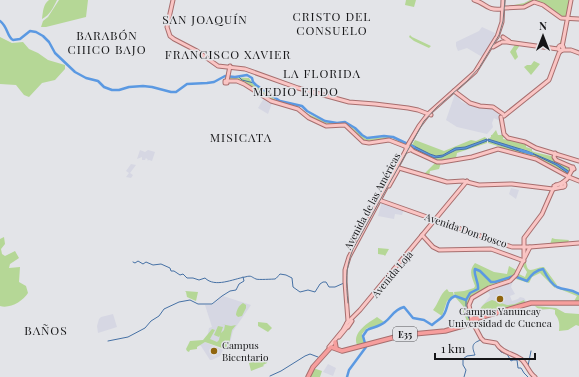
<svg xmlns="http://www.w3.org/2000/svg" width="579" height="377" viewBox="0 0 579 377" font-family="'Playfair Display',serif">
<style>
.built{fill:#d6d7e3}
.green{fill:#b5d796}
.water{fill:#5b99e2;stroke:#4671a5}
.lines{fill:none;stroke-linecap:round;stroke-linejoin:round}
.stream{stroke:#4671a5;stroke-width:1}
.river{stroke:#5b99e2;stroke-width:2.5}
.major-casing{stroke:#a76e6e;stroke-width:5}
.highway-casing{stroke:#a76e6e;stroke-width:5.5}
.major{stroke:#fac5c4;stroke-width:3}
.highway{stroke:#f69e9d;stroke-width:3.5}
.tram{stroke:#78797c;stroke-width:1}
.poi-dot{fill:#90650e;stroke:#e3e4e8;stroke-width:1.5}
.labels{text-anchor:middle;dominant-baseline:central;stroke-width:3;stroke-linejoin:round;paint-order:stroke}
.shield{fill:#e3e4e8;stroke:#535356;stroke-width:1}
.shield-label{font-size:9px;font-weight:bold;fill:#151517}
.street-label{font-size:10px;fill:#151517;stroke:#e3e4e8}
.poi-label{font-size:10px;fill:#151517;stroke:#e3e4e8}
.quarter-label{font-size:12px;letter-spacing:1px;fill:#151517;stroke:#e3e4e8}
</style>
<rect width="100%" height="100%" fill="#e3e4e8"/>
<g class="built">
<polygon points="482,27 495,33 491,45 484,58 467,48 458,51 456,46 456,42 479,31"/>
<polygon points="455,94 462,102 469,105 480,108 492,109 499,114 501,118 500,121 494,118 492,123 493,127 487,134 457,127 446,120"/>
<polygon points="264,98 272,103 268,114 258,108"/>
<polygon points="140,150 145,152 148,150 155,152 152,161 149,160 147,161 148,160 146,158 145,160 142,160 142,157 137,159"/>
<polygon points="131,164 136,165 130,173 133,175 131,178 126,177 129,173 126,171"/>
<polygon points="511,188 519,190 516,199 509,194"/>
<polygon points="382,201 404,209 402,215 395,214 394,219 378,216"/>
<polygon points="513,281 511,287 515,294 510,296 512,301 518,299 520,297 524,298 526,301 525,303 481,317 479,310 490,296 489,293 487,292"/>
<polygon points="223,296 251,305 233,331 231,339 228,346 219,345 207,339 209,328 212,327 205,305 212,305"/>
<polygon points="113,314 117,327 98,333 97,326 99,319 101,317"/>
<polygon points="205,342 223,350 220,356 212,360 210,360 201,346 199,345"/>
<polygon points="328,364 336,368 333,376 323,372"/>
</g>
<g class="green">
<path d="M49,0H57C53,8 50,15 42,19C43,12 43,4 49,0Z"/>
<polygon points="59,0 88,0 86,17 46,27 41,27 43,21 48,17"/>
<polygon points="406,0 416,0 414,7 405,5"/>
<polygon points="530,0 569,0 567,17 568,18 562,46 559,46 567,18 562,17 562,16 542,4 534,0 522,6 505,7 524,3"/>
<polygon points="410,35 412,37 431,46 429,48 414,41 409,37"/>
<polygon points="0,37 12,43 23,42 29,49 38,53 48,60 65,65 65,69 55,80 42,83 29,97 24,95 16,85 0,84"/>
<polygon points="516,43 520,45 516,51 518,57 515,60 510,52"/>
<polygon points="534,61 540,64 531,75 524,67 527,65 531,65"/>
<path d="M229,77L249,78L253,84L279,102L287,105L297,106L308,114L329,123L336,124L345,123L353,128L366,139L387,137L408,144V145C401,144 396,140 390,139C384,139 379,140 374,142C362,144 355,133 348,126L328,124L309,117L300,109L274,103L245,84L228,81Z"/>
<polygon points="496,130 498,135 504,135 503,139 526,143 526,147 532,149 532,151 534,152 551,156 570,168 570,172 558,164 527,151 488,139 491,137 491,135 492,135"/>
<polygon points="485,137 487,139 465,147 455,148 443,155 436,156 430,154 412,145 415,140 444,151 471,140 476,141"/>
<polygon points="487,141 487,143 457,153 456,158 439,161 411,148 411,147 434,158 442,157 456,150 466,149"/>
<polygon points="488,141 522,152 533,154 556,165 569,174 568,176 537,158 501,149 501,147 488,143"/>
<polygon points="436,162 441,163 439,169 430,171 429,176 424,174"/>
<path d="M4,237L5,244L1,249L2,254L5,256L15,251L19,258L10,264L9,268L20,267L19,282L26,286L28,293C23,301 10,309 0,306V239Z"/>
<polygon points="552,238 555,239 569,240 567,244 550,245"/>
<polygon points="378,248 389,249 385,256 384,255 378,254"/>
<path d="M526,260C526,262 526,264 527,267C529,274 538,266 544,267L557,285L555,288L540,273L532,277L529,283L516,279L519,274L525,277L527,272L523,266Z"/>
<path d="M475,263L494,272L507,274L509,266L518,271L508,281L471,298L468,304L471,319L467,321L463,312V306L455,297L454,292L464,291L474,288L475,286C472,277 468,271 475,263Z"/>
<polygon points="557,288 570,290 579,295 579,302 573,303 577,296"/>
<path d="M447,289L449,292H453L454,296L447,301L442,316L433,310C439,303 439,295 447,289Z"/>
<polygon points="185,291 198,292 196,301 187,297 186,292"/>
<path d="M492,300L507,305L515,304L524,300L525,302L481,317C477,308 484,303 492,300Z"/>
<path d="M243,303L246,305V308L242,316L238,317L236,315C236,311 239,305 243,303Z"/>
<path d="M535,306L556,308L565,313L579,314V326L576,325L568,330L559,331C560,324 559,319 555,314V310C547,307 541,313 535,306Z"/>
<path d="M377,317L384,322L375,327L367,328L362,334L364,343L357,345C352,332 368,323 377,317Z"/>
<polygon points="258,322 267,323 272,328 268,332 258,326"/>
<polygon points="221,324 231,326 236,325 232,330 229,344 225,349 205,342 197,347 197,349 190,350 189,352 187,351 186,349 190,341 203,340 212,329 215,330 210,339 217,342 219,340 220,335 219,337 214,335 218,326 223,327 221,333 224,330 225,325"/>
<polygon points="261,359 265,359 267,363 263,365 264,366 251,371 249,363"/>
<polygon points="313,368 322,371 320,377 309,377"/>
</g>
<g class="water">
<polygon points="487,139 487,141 466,149 456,150 442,157 434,158 411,147 412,145 430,154 436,156 443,155 455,148 465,147"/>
<polygon points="488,139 527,151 558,164 570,172 569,174 556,165 533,154 522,152 488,141"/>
</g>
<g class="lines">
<g class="stream">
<polyline points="239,77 242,80 254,83"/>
<path d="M133,262L135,263L138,261L143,264L146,262L153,265L161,264L170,268L171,271H174L180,275L183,274L187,278H193L199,280L205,278C215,288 233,279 245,277C252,275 251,277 256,279C257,280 274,279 275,279C277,278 278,276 280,274L286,275L292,278L293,287L300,292L308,290L315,292L320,284L323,282H326L329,287H335L344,283"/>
<polyline points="466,300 466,313 470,320"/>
<polyline points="474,328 479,337"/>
<polyline points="481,340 483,342 489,343"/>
<polyline points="108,341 128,337 145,328 151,321 159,316 164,309 179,302 190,300 198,304 212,304 222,296 230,291 236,290 239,284 244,281 243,277"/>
<polyline points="496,346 501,352 504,353"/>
<polyline points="507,354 511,361 513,360 517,360 518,368 521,368 524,373 528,377"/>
<polyline points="528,366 531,351"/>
<polyline points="270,376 281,371 305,356 310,354 318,357"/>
<path d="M464,377L466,370L463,365V359L467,356L475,355C472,347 471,343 481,340"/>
</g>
<g class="river">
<path d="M0,21C8,27 7,37 13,40L20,39L30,31L36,32L43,36L49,42L55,53L75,72L86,78L98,81L104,87L112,90H119L129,87L143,86L152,87L171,92H176L187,84L207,83L214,82L225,76L235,77L247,75L252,78L253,82L256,85L280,101L302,106L307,111L325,121L337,123L345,122L355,128L362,135L367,138L384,136L393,137L414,147"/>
<polyline points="520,150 532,154"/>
<path d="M347,377L349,370L366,347L363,336L367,330C373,327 379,327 385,322C392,317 393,310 404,307L413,318L424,320L432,325C435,322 439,320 442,317C449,310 445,300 455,296L466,300L470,293L478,289C479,282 473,274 475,269L480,271L491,282H495L514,276L527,281C531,275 536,270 543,269C546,275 551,284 557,287C566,291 569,288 579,294"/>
</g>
<defs>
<g id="major">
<polyline points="173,0 167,27 170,36 174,39 197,51 218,66 245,69 298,88 349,102 375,104 408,108 418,110 431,115"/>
<path d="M474,0C486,3 486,11 502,9"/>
<polyline points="505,8 524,7 534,2 543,5 561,18 579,19"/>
<polyline points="497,37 502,22 503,0"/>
<polyline points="503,37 509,41"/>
<polyline points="502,42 507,42 558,49"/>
<circle cx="561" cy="48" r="2.5"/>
<polyline points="493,47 500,43"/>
<polyline points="562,47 571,0"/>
<polyline points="562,50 571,50 579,53"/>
<rect x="225" y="81" width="2" height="2"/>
<polyline points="227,81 237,81 244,84 271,101 298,109 309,118 326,126 345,125 363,142 369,143 389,140 407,147"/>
<polyline points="227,81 230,66"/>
<polyline points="454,91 470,103 480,106 493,107 503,114"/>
<polyline points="504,116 549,80 559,53 562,50"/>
<polyline points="501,117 504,134 508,138 525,142 536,148 579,161"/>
<polyline points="409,147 410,150 407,151 406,148 419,126 429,113 475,72 496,38"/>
<polyline points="410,148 413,151 437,162 442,162 472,157 498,149 536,159 569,177 579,181"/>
<polyline points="555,153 554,157 556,160 572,167"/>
<polygon points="573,167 574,169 572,170 571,168"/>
<polyline points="399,168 447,182 463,181 479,185 512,184 553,189 563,187"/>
<circle cx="563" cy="185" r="2"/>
<polyline points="562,183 567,179 572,170"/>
<polyline points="389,186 398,170"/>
<polyline points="554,186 562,183"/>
<polyline points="379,200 512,247 530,247 579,243"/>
<polyline points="422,235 433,247 439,250 491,249 524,261"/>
<polyline points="525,257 530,247"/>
<polyline points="472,320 469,305 472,298 489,288 510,281 516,275 524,259 524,238 542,214 553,189 556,185"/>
<polyline points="347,323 360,310 467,181"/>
<path d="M473,323L481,338L484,341L496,343C502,353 512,353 521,359C527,364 529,373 535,377"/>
<polyline points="348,327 352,321"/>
<polyline points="339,337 348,326"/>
<polyline points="329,347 343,330 348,321 345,282 345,270 349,257 406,150"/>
</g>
<g id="highway">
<circle cx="474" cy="321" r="2.5"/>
<polyline points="475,319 531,303 579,303"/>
<polyline points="335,342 336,348"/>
<polyline points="308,377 313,367 331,347 342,351 403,335 445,331 473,323"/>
</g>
</defs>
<use href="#major" class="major-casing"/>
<use href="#highway" class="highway-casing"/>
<use href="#major" class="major"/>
<use href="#highway" class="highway"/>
<path class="tram" d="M348,303C346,282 345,269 353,249L424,121L437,107L467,81L479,68L499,35L503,21L505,0"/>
</g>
<g class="poi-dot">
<circle cx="500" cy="299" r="4"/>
<circle cx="214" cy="351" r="4"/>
</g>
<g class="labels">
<rect class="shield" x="393" y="327" width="24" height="14" rx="3"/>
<g class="shield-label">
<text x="405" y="334">E35</text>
</g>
<g class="street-label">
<text transform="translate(372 201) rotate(-62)">Avenida de las Américas</text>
<text transform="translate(466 230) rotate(19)">Avenida Don Bosco</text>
<text transform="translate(392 274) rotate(-50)">Avenida Loja</text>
</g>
<g class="poi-label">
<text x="500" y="311">Campus Yanuncay<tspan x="500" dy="12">Universidad de Cuenca</tspan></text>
<text x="222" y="345" text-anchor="start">Campus<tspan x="222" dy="12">Bicentario</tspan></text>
</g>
<g class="quarter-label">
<text x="332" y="16">CRISTO DEL<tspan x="332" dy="14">CONSUELO</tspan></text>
<text x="205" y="19">SAN JOAQUÍN</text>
<text x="107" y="35">BARABÓN<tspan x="107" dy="14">CHICO BAJO</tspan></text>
<text x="228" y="54">FRANCISCO XAVIER</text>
<text x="322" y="73">LA FLORIDA</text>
<text x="296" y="91">MEDIO EJIDO</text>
<text x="241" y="137">MISICATA</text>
<text x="46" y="330">BAÑOS</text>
</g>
</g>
<g transform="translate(543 36)" stroke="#e3e4e8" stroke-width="3" paint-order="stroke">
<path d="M0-3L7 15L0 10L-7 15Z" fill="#151517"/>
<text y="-6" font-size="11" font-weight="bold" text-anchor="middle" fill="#151517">N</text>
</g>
<path d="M435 353v6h100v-6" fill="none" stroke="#151517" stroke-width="2"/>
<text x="441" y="353" font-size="12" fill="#151517" stroke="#e3e4e8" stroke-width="3" paint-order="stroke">1 km</text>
</svg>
